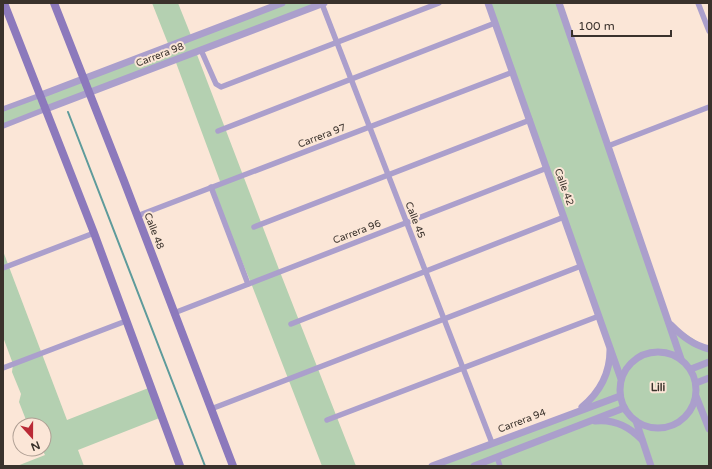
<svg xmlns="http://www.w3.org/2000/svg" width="712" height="469" viewBox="0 0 712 469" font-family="'Varela Round',sans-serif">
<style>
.green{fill:#b4d0b1}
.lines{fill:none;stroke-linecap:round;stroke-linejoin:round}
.stream{stroke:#5e9b9b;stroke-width:2}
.minor{stroke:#ab9fcc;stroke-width:5.5}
.tertiary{stroke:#ab9fcc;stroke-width:7}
.secondary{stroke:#8c79bc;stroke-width:8}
.labels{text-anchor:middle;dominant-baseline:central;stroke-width:4;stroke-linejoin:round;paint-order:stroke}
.street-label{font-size:10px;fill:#3a322c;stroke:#fbe6d7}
.neighbourhood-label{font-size:11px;font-weight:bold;fill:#3a322c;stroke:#fbe6d7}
</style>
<rect width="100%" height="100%" fill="#fbe6d7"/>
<g class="green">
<polygon points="152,3 178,3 192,38 282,3 324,3 196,52 280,272 356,466 322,466 251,283 211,187 221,184 175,60 3,126 3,109 169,46"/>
<polygon points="488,3 559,3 670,324 709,349 709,466 432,466 575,412 601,386 610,351"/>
<polygon points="3,251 67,420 151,387 162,417 78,450 84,466 17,466 45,455 42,449 44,449 44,425 28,425 19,402 21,394 12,372 13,364 3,337"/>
</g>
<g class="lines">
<polyline class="stream" points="68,112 205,466"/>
<g class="minor">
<polyline points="698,3 709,31"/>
<polyline points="322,4 492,443"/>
<polyline points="201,50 216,84 221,87 439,3"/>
<polyline points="3,109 41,95"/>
<polyline points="3,126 46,109"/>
<polyline points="218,131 495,23"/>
<polyline points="608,146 709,107"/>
<polyline points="211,187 248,284"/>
<polyline points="137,216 513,72"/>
<polyline points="254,227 530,120"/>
<polyline points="3,268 94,233"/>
<polyline points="174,313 547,168"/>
<polyline points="291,324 564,217"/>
<polyline points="3,368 126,321"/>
<polyline points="211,409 581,266"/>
<polyline points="327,420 599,316"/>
<polyline points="497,457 500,466"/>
</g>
<g class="tertiary">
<polyline points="488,3 621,379"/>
<polyline points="559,3 681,359"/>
<polyline points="41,95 282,3"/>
<polyline points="46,109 324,3"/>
<path d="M671,325C682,336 693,345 709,349"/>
<circle cx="658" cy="390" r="38"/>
<polyline points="691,369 709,362"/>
<polyline points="696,383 709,378"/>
<polyline points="696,396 709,429"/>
<path d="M582,407C600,392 610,373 610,350"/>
<path d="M595,421C614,419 630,427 642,440"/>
<polyline points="636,421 651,466"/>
<polyline points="432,466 620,396"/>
<polyline points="474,466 624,408"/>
</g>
<g class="secondary">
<polyline points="4,3 94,233 180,466"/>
<polyline points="54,3 124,181 233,466"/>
</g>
</g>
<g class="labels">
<g class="street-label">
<text transform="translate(160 55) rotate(-21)">Carrera 98</text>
<text transform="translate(322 136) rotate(-21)">Carrera 97</text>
<text transform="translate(564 187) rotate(70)">Calle 42</text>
<text transform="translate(415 220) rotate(69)">Calle 45</text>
<text transform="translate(154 231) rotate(69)">Calle 48</text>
<text transform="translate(357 232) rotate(-21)">Carrera 96</text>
<text transform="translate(522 421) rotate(-21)">Carrera 94</text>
</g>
<g class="neighbourhood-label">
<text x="658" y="387">Lili</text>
</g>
</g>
<rect width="712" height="469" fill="none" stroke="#3a322c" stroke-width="8"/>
<g transform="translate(32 437) rotate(159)"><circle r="19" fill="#fbe6d7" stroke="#ae9e93"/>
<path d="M0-3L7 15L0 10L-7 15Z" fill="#ba2a36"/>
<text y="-6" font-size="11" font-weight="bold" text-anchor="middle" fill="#3a322c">N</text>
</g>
<path d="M572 30v6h99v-6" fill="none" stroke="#3a322c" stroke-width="2"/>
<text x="578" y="30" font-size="12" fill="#3a322c" stroke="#fbe6d7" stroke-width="3" paint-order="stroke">100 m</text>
</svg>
